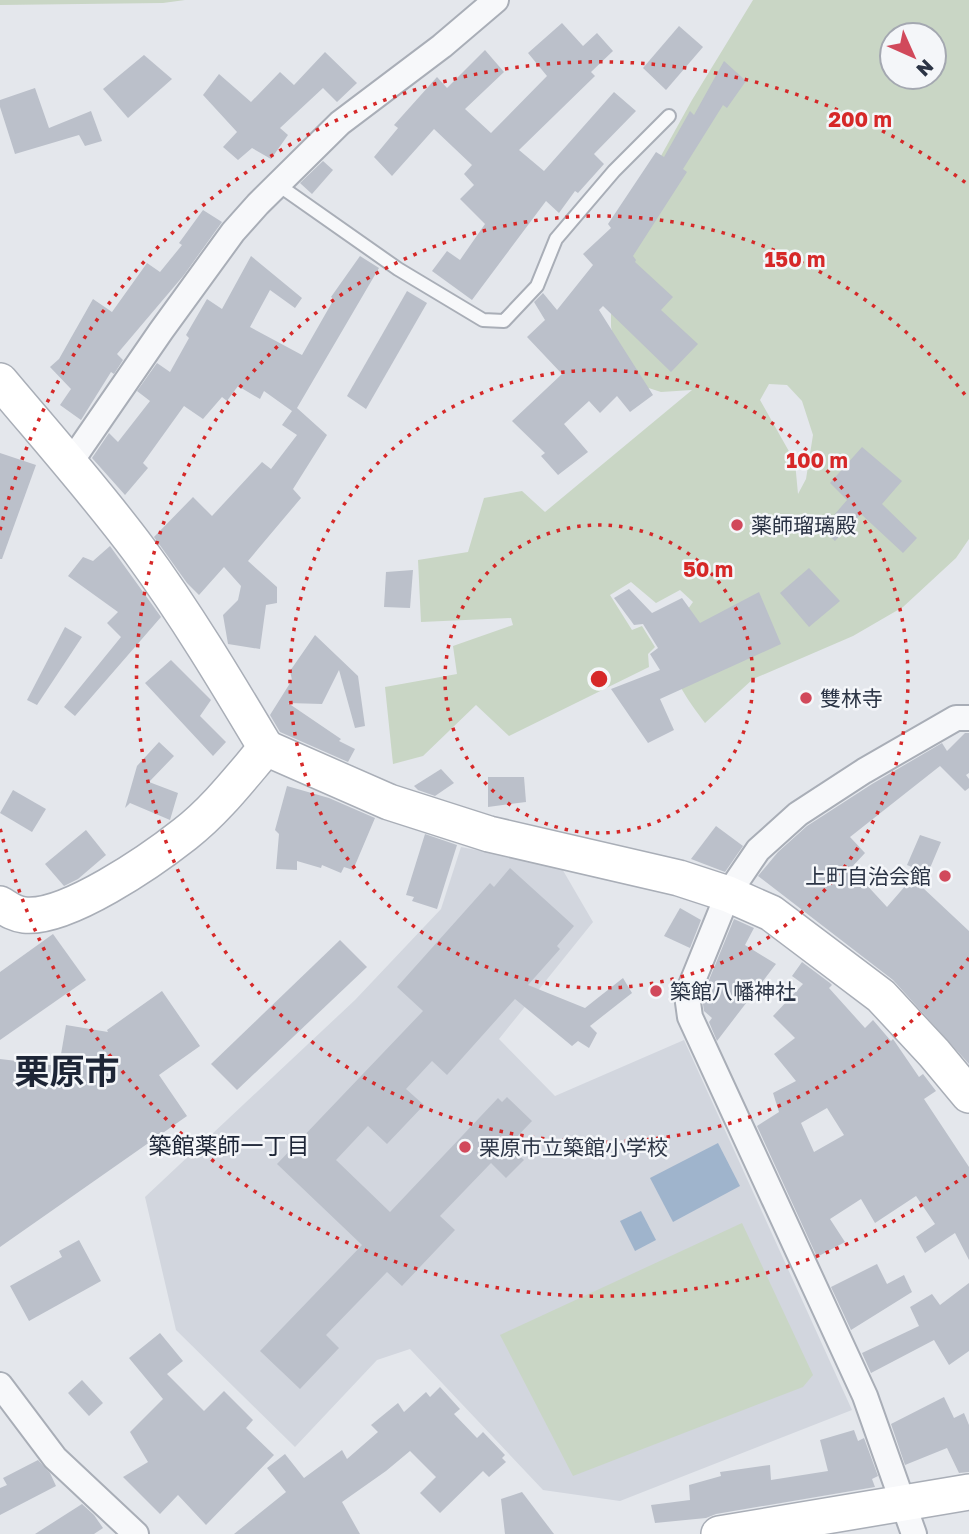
<svg xmlns="http://www.w3.org/2000/svg" width="969" height="1534" viewBox="0 0 969 1534" font-family="'Golos Text','Noto Sans JP',sans-serif">
<style>
.built{fill:#d2d6de}
.green{fill:#c9d6c5;fill-rule:evenodd}
.water{fill:#9fb4cc}
.building{fill:#bbc0ca;fill-rule:evenodd}
.lines{fill:none;stroke-linecap:round;stroke-linejoin:round}
.lane-casing{stroke:#a9aeb7;stroke-width:16}
.street-casing{stroke:#a9aeb7;stroke-width:28}
.secondary-casing{stroke:#a9aeb7;stroke-width:38}
.lane{stroke:#f7f8fa;stroke-width:12}
.street{stroke:#f7f8fa;stroke-width:24}
.secondary{stroke:#fff;stroke-width:35}
.ring{fill:none;stroke:#d62828;stroke-width:3.5;stroke-dasharray:3.5 7}
.poi-dot{fill:#d1495b;stroke:#f4f6f9;stroke-width:2.5}
.labels{text-anchor:middle;dominant-baseline:central;stroke-width:5;stroke-linejoin:round;paint-order:stroke}
.poi-label{font-size:21px;fill:#2b3445;stroke:#f4f6f9;text-anchor:start}
.neighbourhood-label{font-size:23px;fill:#1d2536;stroke:#f4f6f9}
.town-label{font-size:35px;font-weight:bold;fill:#1d2536;stroke:#f4f6f9}
.centre{fill:#d62828;stroke:#f4f6f9;stroke-width:3.5}
.ring-label{font-size:21px;text-anchor:middle;font-weight:bold;fill:#d62828;stroke:#f4f6f9;stroke-width:5;stroke-linejoin:round;paint-order:stroke}
</style>
<rect width="100%" height="100%" fill="#e4e7ec"/>
<polygon class="built" points="461,847 561,867 593,922 499,1039 555,1096 684,1040 852,1410 620,1501 543,1490 410,1349 377,1360 295,1447 176,1330 145,1197 355,1000 441,909"/>
<g class="green">
<polygon points="0,0 185,0 163,3 0,5"/>
<path d="M753,0H969V539L956,558L903,607L853,636L753,679L705,723C686,697 663,669 673,634C676,623 687,611 693,602L680,590L656,603L631,582L610,595L632,630L642,626L655,647L648,654L649,667L509,736L476,705L423,756L393,764L385,687L457,674L453,646L513,625L511,618L421,622L418,560L468,552L484,498L522,491L545,512L692,390L661,392L630,382L616,361L611,326V284L652,172L692,100ZM892,35H934V77H892ZM769,384L787,385L802,401L813,435L806,479L798,494L795,462L760,400Z"/>
<polygon points="742,1223 813,1375 803,1387 573,1476 500,1335"/>
</g>
<g class="water">
<polygon points="718,1143 740,1186 673,1222 650,1178"/>
<polygon points="641,1211 656,1240 635,1251 620,1221"/>
</g>
<g class="building">
<polygon points="562,23 583,46 597,33 613,51 591,72 595,76 519,150 544,171 614,92 636,111 594,154 604,164 578,193 575,191 559,213 546,201 472,300 432,271 447,251 460,260 485,224 460,199 474,185 464,174 472,165 434,129 392,176 374,157 398,128 394,125 437,77 447,88 485,50 504,72 465,109 491,133 547,76 528,53"/>
<polygon points="679,26 703,47 666,90 643,68"/>
<polygon points="325,52 357,83 337,102 323,88 280,128 288,135 271,159 252,148 238,160 223,147 237,132 203,95 219,74 251,102 280,72 294,85"/>
<polygon points="144,55 172,79 128,118 103,89"/>
<polygon points="724,61 746,81 727,108 723,105 683,169 687,172 633,256 636,260 635,262 673,297 661,310 698,344 671,372 603,306 599,310 653,395 630,412 617,396 600,413 589,401 564,424 588,452 558,475 541,456 545,453 512,421 562,374 527,337 545,320 534,302 543,293 557,310 593,265 583,254 611,228 608,224 656,152 664,157 690,111 694,115"/>
<polygon points="35,88 49,128 91,111 102,141 85,146 79,135 15,154 0,107 0,100"/>
<polygon points="323,161 333,170 312,194 300,183"/>
<polygon points="203,210 222,222 184,275 117,354 123,360 114,374 111,372 81,420 60,405 71,389 50,367 59,359 93,299 112,312 147,263 160,272 182,245 179,243"/>
<polygon points="251,256 302,298 295,308 270,290 250,327 302,355 334,299 331,297 360,256 379,268 297,408 327,435 293,489 301,498 248,561 277,587 277,603 266,605 260,649 228,644 223,615 238,600 241,586 224,567 199,595 187,583 154,537 193,497 212,516 262,462 271,469 297,435 282,425 292,411 264,391 260,399 238,386 227,401 222,397 203,419 184,406 143,463 148,468 125,495 92,458 109,433 118,442 150,401 137,391 157,363 170,372 189,338 186,335 207,299 222,309"/>
<polygon points="407,291 427,303 366,409 347,396"/>
<polygon points="862,447 902,481 882,504 917,538 903,553 861,514 835,541 822,529 847,500 830,483"/>
<polygon points="0,453 36,465 2,559 0,559"/>
<polygon points="110,546 161,617 75,716 64,707 121,637 107,623 118,612 68,576 83,557 93,561"/>
<polygon points="809,568 840,601 809,627 780,593"/>
<polygon points="413,570 410,608 384,607 386,572"/>
<polygon points="629,589 652,613 682,598 700,623 759,592 781,644 660,699 674,730 648,743 611,689 660,670 650,654 658,648 643,624 634,625 614,598"/>
<polygon points="65,627 82,637 37,705 27,700"/>
<polygon points="315,635 358,676 365,726 355,728 339,670 322,704 288,703 341,739 339,741 355,749 348,762 280,732 270,715 292,680 290,671"/>
<polygon points="171,660 211,700 200,716 226,742 213,756 145,683"/>
<polygon points="965,733 969,733 969,773 966,775 969,779 969,788 965,791 940,766 850,837 865,853 851,868 887,907 919,870 907,865 920,835 941,842 922,887 969,931 969,1064 893,980 758,876 778,852 807,826 872,784 942,743 947,751"/>
<polygon points="159,742 174,756 149,782 178,793 170,820 130,803 125,808 137,766"/>
<polygon points="441,769 454,783 435,796 418,790 414,786"/>
<polygon points="488,777 524,777 526,802 488,807"/>
<polygon points="287,786 329,798 375,818 353,870 344,867 341,873 322,865 321,868 297,861 297,870 276,869 279,834 275,830"/>
<polygon points="13,790 46,809 32,832 0,813"/>
<polygon points="716,826 743,846 725,872 691,859"/>
<polygon points="86,830 106,855 78,879 64,886 45,864"/>
<polygon points="425,834 457,845 437,909 412,901 414,897 406,895"/>
<polygon points="510,868 574,926 557,946 560,949 528,985 585,1008 623,978 632,993 590,1026 597,1033 589,1048 578,1041 572,1046 515,999 447,1075 432,1061 406,1089 424,1105 387,1144 368,1126 336,1160 390,1212 498,1098 502,1102 507,1097 532,1121 509,1145 524,1160 506,1178 491,1163 440,1216 455,1230 402,1286 387,1272 326,1335 339,1348 300,1389 260,1351 362,1245 277,1164 423,1011 397,987 490,883 494,887"/>
<polygon points="680,908 701,920 690,948 664,936"/>
<polygon points="734,919 754,928 745,945 776,964 717,1041 709,1022 712,1018 704,1011 702,997"/>
<polygon points="53,934 86,980 0,1040 0,972"/>
<polygon points="340,940 367,967 237,1090 211,1064"/>
<path d="M802,962L830,983L832,985L829,988L865,1028L873,1020L891,1041L893,1039L919,1077L923,1074L936,1091L924,1099L969,1167V1260L955,1233L925,1253L916,1237L935,1224L916,1196L875,1223L861,1199L830,1219L845,1242L817,1257L757,1126L779,1112L773,1093L796,1081L774,1054L795,1038L773,1016L803,984L792,976ZM827,1108L844,1135L814,1152L801,1123Z"/>
<polygon points="162,991 200,1046 159,1075 187,1116 0,1247 0,1059 59,1066 66,1025 108,1032 107,1030"/>
<polygon points="79,1240 101,1281 29,1321 10,1286 62,1257 59,1251"/>
<polygon points="877,1264 887,1284 904,1275 912,1292 851,1330 831,1287"/>
<polygon points="969,1283 969,1351 949,1365 934,1340 871,1373 862,1353 919,1326 910,1307 932,1294 940,1305"/>
<polygon points="160,1333 183,1361 167,1374 204,1411 224,1391 253,1420 246,1428 274,1455 206,1525 178,1495 160,1514 123,1477 148,1462 130,1432 163,1399 129,1358"/>
<polygon points="82,1380 103,1403 89,1416 68,1393"/>
<polygon points="440,1387 460,1409 454,1414 477,1438 483,1432 505,1455 502,1458 506,1462 489,1477 483,1471 440,1513 420,1493 436,1477 410,1451 386,1471 342,1502 360,1534 234,1534 286,1492 267,1468 285,1454 304,1478 342,1450 347,1459 378,1432 371,1425 398,1403 404,1412 426,1392 430,1397"/>
<polygon points="944,1397 954,1418 964,1413 969,1425 969,1472 959,1473 947,1448 905,1465 891,1424"/>
<polygon points="854,1430 858,1441 864,1438 878,1476 872,1479 875,1487 716,1514 706,1518 655,1523 651,1505 690,1500 689,1485 721,1476 720,1472 770,1465 771,1480 828,1471 820,1440"/>
<polygon points="38,1460 50,1473 56,1486 0,1515 0,1488 7,1485 3,1478"/>
<polygon points="522,1492 554,1534 505,1534 501,1499"/>
<polygon points="82,1504 94,1515 103,1528 94,1534 35,1534"/>
</g>
<g class="lines">
<defs>
<polyline id="lane" points="277,184 398,269 483,320 504,321 537,286 556,239 614,171 669,116"/>
<g id="street">
<polyline points="70,463 161,331 233,232 258,204 340,123 442,46 496,0"/>
<polyline points="0,1385 55,1458 136,1534"/>
<polyline points="914,1534 865,1396 690,1017 687,995 728,894 758,850 798,814 864,771 956,718 969,718"/>
</g>
<g id="secondary">
<path d="M0,381C47,437 95,491 139,550C186,614 226,681 266,748"/>
<path d="M0,904C8,909 14,914 24,915C66,920 152,860 185,834C216,810 241,777 266,748L389,802L489,834L679,878L728,894L771,913L881,996L934,1053L969,1095"/>
<polyline points="719,1534 969,1492"/>
</g>
</defs>
<use href="#lane" class="lane-casing"/>
<use href="#street" class="street-casing"/>
<use href="#secondary" class="secondary-casing"/>
<use href="#lane" class="lane"/>
<use href="#street" class="street"/>
<use href="#secondary" class="secondary"/>
</g>
<g class="ring">
<circle cx="599" cy="679" r="154"/>
<circle cx="599" cy="679" r="309"/>
<path d="M969 958A463 463 0 1 1 969 400"/>
<path d="M966 1175A617 617 0 0 1 0 828M0 530A617 617 0 0 1 966 183"/>
</g>
<g class="poi-dot">
<circle cx="737" cy="525" r="7"/>
<circle cx="806" cy="698" r="7"/>
<circle cx="945" cy="876" r="7"/>
<circle cx="656" cy="991" r="7"/>
<circle cx="465" cy="1147" r="7"/>
</g>
<g class="labels">
<g class="poi-label">
<text x="751" y="525">薬師瑠璃殿</text>
<text x="820" y="698">雙林寺</text>
<text x="931" y="876" text-anchor="end">上町自治会館</text>
<text x="670" y="991">築館八幡神社</text>
<text x="479" y="1147">栗原市立築館小学校</text>
</g>
<g class="neighbourhood-label">
<text x="229" y="1145">築館薬師一丁目</text>
</g>
<g class="town-label">
<text x="67" y="1071">栗原市</text>
</g>
</g>
<circle cx="599" cy="679" r="10" class="centre"/>
<g class="ring-label">
<text x="860" y="127">200 m</text>
<text x="795" y="267">150 m</text>
<text x="817" y="468">100 m</text>
<text x="708" y="577">50 m</text>
</g>
<g transform="translate(913 56) rotate(135)"><circle r="33" fill="#f4f6f9" stroke="#a4a8b1" stroke-width="2"/>
<path d="M0-5L12 26L0 18L-12 26Z" fill="#d1495b"/>
<text y="-10" font-size="19" font-weight="bold" text-anchor="middle" fill="#2b3445">N</text>
</g>
</svg>
